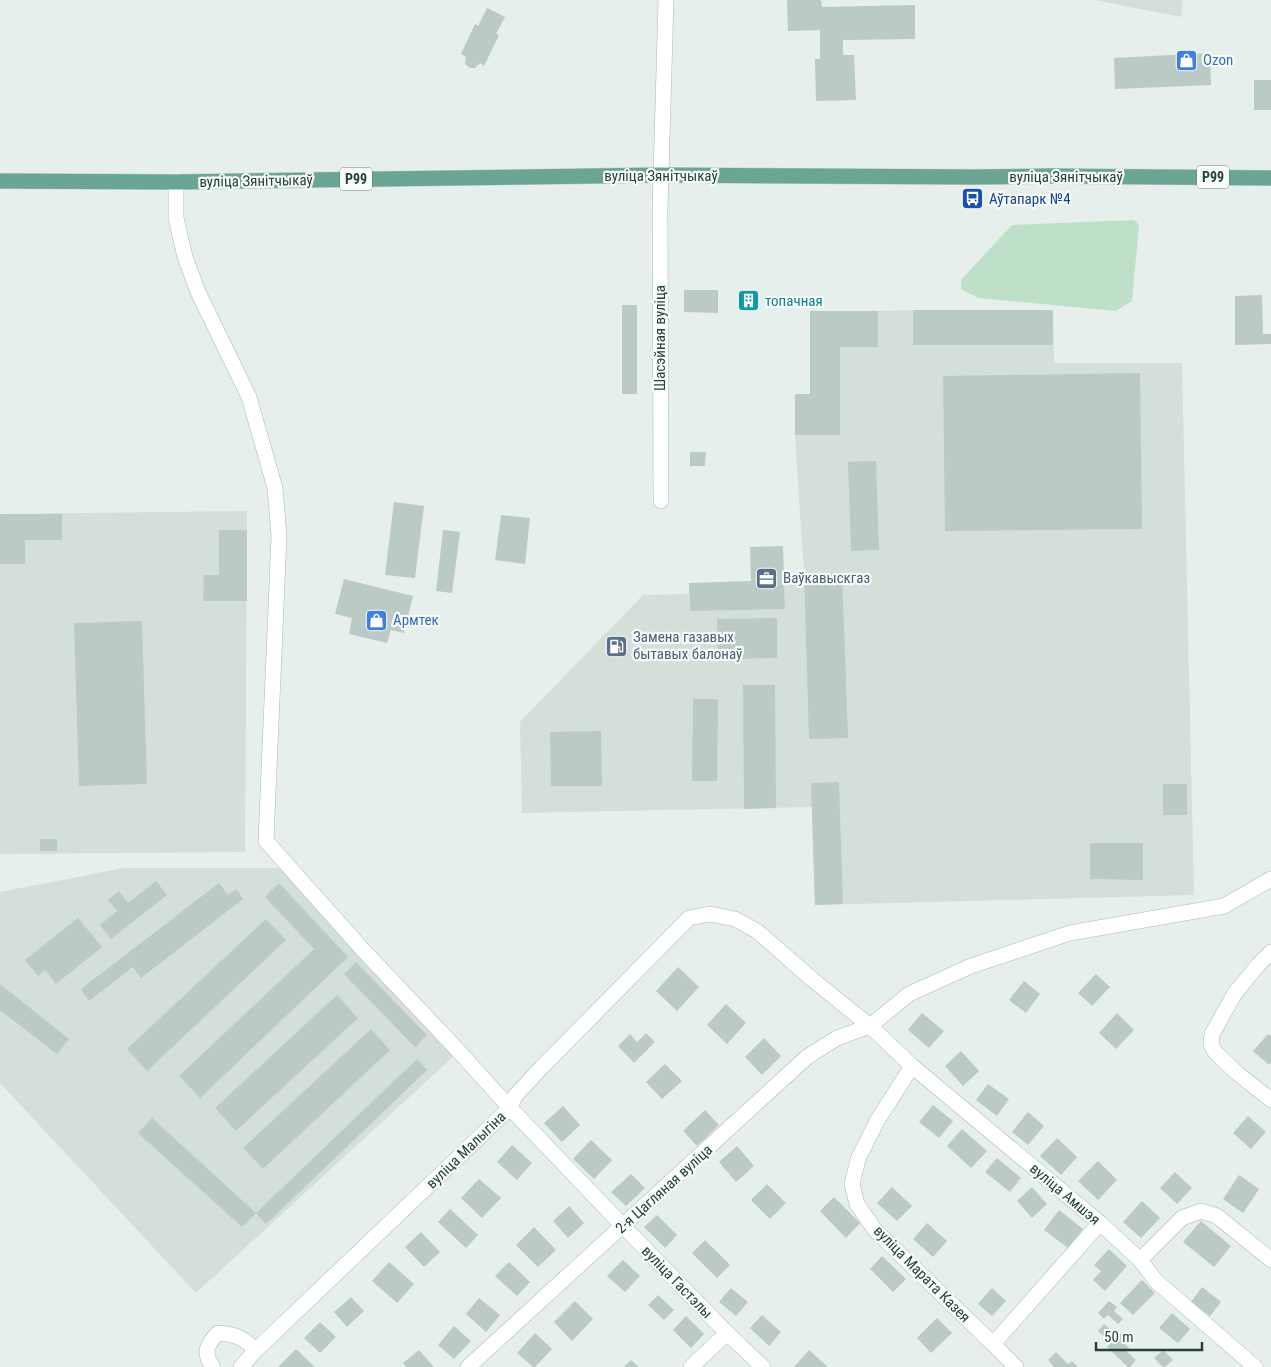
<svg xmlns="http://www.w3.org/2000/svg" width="1271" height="1367" viewBox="0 0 1271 1367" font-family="'Roboto Condensed',sans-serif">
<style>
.built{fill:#d4dfda}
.green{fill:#bfe0c8}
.building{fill:#bbcac4}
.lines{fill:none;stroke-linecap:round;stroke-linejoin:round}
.minor-casing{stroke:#a8b8b2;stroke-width:16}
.major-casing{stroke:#c2cac8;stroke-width:16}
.minor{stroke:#fff;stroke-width:15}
.major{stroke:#6aa596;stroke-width:15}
.labels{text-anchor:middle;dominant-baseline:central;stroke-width:4.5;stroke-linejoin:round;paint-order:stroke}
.shield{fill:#f7fbf9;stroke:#637a73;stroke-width:1}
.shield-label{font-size:14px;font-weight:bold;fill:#24423a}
.shop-label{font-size:15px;fill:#366cbe;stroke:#f7fbf9;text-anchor:start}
.street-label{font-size:15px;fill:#24423a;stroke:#f7fbf9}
.transit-label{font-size:15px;fill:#164399;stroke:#f7fbf9;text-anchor:start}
.culture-label{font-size:15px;fill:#0d838f;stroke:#f7fbf9;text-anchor:start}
.service-label{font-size:15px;fill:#4e5e75;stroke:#f7fbf9;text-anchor:start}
</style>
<rect width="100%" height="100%" fill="#e6efeb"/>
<g class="built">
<polygon points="1094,0 1183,0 1181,17"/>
<polygon points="913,310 1053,310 1054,363 1182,363 1194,895 815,905 812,807 522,813 520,722 643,595 689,594 690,611 785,608 784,575 804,574 795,435 810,394 810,311 878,311"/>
<polygon points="247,511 245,852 0,854 0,514"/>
<polygon points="124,868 280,868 455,1055 196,1293 0,1083 0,892"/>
</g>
<polygon class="green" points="1134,220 1139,225 1132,301 1116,311 978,298 961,289 961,280 1012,225"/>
<g class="building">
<polygon points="787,0 821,0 822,7 915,5 915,39 843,40 843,55 854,55 856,100 816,101 815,59 820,59 820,30 788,31"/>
<polygon points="487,8 505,17 496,34 499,35 484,66 480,63 475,68 470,68 465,64 466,57 461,54 475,24 478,26"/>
<polygon points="1210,53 1211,85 1115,89 1114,58"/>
<rect x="1254" y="80" width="17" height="30"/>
<polygon points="684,290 718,290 718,313 684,312"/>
<polygon points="741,293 757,293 757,309 741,308"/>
<polygon points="1262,295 1263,334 1271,334 1271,344 1235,345 1235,296"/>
<rect x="622" y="305" width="15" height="89"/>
<rect x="913" y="310" width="140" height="35"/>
<polygon points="810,311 878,311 878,347 840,347 840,435 795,435 795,394 810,394"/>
<polygon points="1140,373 1142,529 945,531 943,376"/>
<polygon points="690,452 706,452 705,466 690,466"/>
<polygon points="876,461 879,550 851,551 848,462"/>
<polygon points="394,502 424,506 415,578 385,575"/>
<polygon points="0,514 62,514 62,540 25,540 25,564 0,564"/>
<polygon points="501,515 530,518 525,564 495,560"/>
<polygon points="219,530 247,530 247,601 203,601 204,575 219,575"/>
<polygon points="443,530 460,532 452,593 436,591"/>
<polygon points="783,546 785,609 690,611 689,583 751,581 750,547"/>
<polygon points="842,573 848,738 809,739 804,574"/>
<polygon points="344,579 413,596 404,633 391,630 387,643 349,634 352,618 335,614"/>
<polygon points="777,618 777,658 718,659 717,619"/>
<polygon points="142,621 147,784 79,786 74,623"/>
<polygon points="743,685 775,685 776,808 744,809"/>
<polygon points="693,699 718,699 717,781 692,781"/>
<polygon points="601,731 602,786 551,786 550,732"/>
<polygon points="839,782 843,904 815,905 811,783"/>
<rect x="1163" y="784" width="24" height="31"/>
<rect x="40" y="839" width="17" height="12"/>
<polygon points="1090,843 1143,843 1143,880 1090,879"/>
<polygon points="156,881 167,895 111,939 100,925 117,911 108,900 119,891 128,903"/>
<polygon points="219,883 228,895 236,889 243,899 141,978 133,967 89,1001 81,989"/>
<polygon points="279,883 348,957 200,1098 179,1076 314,949 265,897"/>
<polygon points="78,918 102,947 56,984 45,970 38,976 25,960"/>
<polygon points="266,919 286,940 147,1071 127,1049"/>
<polygon points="356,962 427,1035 415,1047 344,974"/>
<polygon points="678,967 699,987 677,1011 656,991"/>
<polygon points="1096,974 1110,987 1092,1006 1078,993"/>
<polygon points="1024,981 1040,994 1026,1013 1009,1000"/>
<polygon points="0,984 69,1039 57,1054 0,1010"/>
<polygon points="337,995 358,1018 236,1131 215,1108"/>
<polygon points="726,1004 746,1023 727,1044 707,1025"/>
<polygon points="922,1013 944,1031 929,1048 908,1030"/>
<polygon points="1117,1013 1134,1030 1116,1049 1099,1033"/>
<polygon points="371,1029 390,1050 263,1169 243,1148"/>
<polygon points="646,1033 655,1042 634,1063 618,1046 630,1034 637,1042"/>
<polygon points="1268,1034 1271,1036 1271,1062 1269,1065 1253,1051"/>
<polygon points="764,1038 781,1056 762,1075 745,1057"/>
<polygon points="961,1051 979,1071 963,1086 945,1066"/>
<polygon points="417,1059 427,1070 266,1224 256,1213"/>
<polygon points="665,1064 682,1081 662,1099 646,1082"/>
<polygon points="988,1084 1009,1099 997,1116 976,1100"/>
<polygon points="933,1105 953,1121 939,1138 919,1122"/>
<polygon points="563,1106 580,1125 562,1142 544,1123"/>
<polygon points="705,1110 719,1125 697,1146 683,1131"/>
<polygon points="1028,1112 1044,1126 1028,1145 1012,1132"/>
<polygon points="1248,1116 1266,1132 1251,1149 1233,1133"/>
<polygon points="152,1118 256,1213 242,1227 138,1133"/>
<polygon points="962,1129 987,1151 971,1168 947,1146"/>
<polygon points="1057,1138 1077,1157 1061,1175 1040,1156"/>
<polygon points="591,1140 612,1160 594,1179 573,1159"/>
<polygon points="512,1145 532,1163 517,1180 497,1162"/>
<polygon points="737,1146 754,1166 736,1182 719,1162"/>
<polygon points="997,1158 1021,1178 1010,1192 985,1172"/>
<polygon points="1098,1161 1117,1180 1098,1200 1078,1181"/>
<polygon points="1175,1172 1192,1188 1177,1204 1160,1188"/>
<polygon points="631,1174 645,1188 626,1206 611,1192"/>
<polygon points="1239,1175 1259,1189 1243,1213 1223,1199"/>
<polygon points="479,1179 501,1198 482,1218 461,1198"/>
<polygon points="767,1184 786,1203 770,1219 751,1200"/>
<polygon points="892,1187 912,1206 897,1221 877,1203"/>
<polygon points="1032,1187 1047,1204 1032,1218 1017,1201"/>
<polygon points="834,1197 860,1223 846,1238 820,1211"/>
<polygon points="1142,1201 1160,1218 1141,1238 1123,1222"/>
<polygon points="569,1206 584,1223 568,1238 553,1221"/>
<polygon points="450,1209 478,1235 466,1248 438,1222"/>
<polygon points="1059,1210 1083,1229 1068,1248 1044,1230"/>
<polygon points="657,1215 677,1235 665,1248 644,1227"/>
<polygon points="1201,1221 1231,1246 1214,1267 1183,1242"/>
<polygon points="927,1223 947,1241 933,1257 913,1239"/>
<polygon points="534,1227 556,1250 538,1267 516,1245"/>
<polygon points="421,1232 440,1252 424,1267 405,1247"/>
<polygon points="705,1240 730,1265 717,1278 692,1253"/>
<polygon points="1109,1249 1127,1266 1105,1291 1093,1280 1101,1271 1094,1265"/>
<polygon points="882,1256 906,1279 893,1292 870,1269"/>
<polygon points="623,1260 640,1276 625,1292 607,1276"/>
<polygon points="389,1262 414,1284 397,1303 372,1281"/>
<polygon points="509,1262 530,1282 517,1296 495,1276"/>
<polygon points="1142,1280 1155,1293 1133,1315 1120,1303"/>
<polygon points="1202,1287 1221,1302 1210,1316 1191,1302"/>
<polygon points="731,1288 748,1302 736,1316 719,1302"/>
<polygon points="992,1288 1006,1301 992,1316 978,1304"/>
<polygon points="658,1295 674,1310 664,1320 648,1305"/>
<polygon points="351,1297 364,1311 347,1327 334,1312"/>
<polygon points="479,1298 500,1315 486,1332 466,1314"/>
<polygon points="575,1301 593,1319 572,1341 554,1322"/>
<polygon points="1109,1301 1117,1307 1114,1311 1123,1319 1118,1324 1108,1315 1104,1319 1098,1313"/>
<polygon points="1172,1313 1190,1329 1178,1343 1159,1328"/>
<polygon points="762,1315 781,1332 769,1346 750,1328"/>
<polygon points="686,1316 704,1334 691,1348 673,1330"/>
<polygon points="937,1318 952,1333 931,1353 917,1338"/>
<polygon points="320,1322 336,1337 320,1353 304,1338"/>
<polygon points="1104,1324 1113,1332 1107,1339 1098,1331"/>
<polygon points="454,1326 471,1341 454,1359 438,1345"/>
<polygon points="535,1333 552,1349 535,1367 533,1367 517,1353"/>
<polygon points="1121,1333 1129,1341 1125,1344 1130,1349 1127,1352 1136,1360 1130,1367 1128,1367 1107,1347"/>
<polygon points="296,1349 315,1367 278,1367"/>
<polygon points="419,1350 434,1367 406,1367 403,1363"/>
<polygon points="809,1350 828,1367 794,1367"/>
<polygon points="1163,1350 1173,1360 1165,1367 1163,1367 1154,1358"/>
<polygon points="1056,1352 1068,1364 1072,1361 1078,1367 1054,1367 1048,1360"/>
<polygon points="631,1360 639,1367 624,1367"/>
</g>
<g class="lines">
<defs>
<g id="minor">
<polyline points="176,182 176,218 185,257 198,292 249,397 275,488 279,536 266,841 363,950 453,1045 510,1108 623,1226 727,1333 763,1367"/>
<polyline points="661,501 660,209 666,0"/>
<polyline points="1271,952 1259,964 1235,993 1212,1034 1211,1044 1215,1052 1237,1073 1271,1100"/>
<polyline points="912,1066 877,1121 858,1159 852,1184 857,1204 875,1230 993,1344"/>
<polyline points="1140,1260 1182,1218 1201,1211 1217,1216 1271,1260"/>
<path d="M213,1367C203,1353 206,1345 218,1333C234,1334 246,1338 255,1351"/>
<polyline points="241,1367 255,1351 510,1108 515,1096 542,1067 689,918 710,914 735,919 757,931 813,980 870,1026 912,1066 1100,1223 1140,1260 1156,1281 1255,1367"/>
<polyline points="468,1367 807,1057 837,1038 870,1026 909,994 971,966 1070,933 1224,906 1271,879"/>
<polyline points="691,1367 727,1333"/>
<polyline points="1016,1367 993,1344 1100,1223"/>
</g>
<polyline id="major" points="0,181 176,182 661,175 974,177 1051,176 1271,178"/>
</defs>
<use href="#minor" class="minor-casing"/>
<use href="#major" class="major-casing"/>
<use href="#minor" class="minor"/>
<use href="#major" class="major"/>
</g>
<defs>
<symbol id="shop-square" viewBox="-11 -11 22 22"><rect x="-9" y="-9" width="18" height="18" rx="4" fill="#3f7fe0" stroke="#f7fbf9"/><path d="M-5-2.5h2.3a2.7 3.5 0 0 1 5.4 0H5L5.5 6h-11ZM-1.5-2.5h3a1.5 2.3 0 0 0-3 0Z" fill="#fff"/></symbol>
<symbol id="bus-square" viewBox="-11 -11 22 22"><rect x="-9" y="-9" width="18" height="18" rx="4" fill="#1a4fb4" stroke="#f7fbf9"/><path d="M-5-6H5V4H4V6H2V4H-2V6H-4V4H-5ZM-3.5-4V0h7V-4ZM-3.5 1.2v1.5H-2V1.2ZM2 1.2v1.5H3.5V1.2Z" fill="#fff"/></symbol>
<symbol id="building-square" viewBox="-11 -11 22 22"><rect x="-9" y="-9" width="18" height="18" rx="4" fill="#0f9aa8" stroke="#f7fbf9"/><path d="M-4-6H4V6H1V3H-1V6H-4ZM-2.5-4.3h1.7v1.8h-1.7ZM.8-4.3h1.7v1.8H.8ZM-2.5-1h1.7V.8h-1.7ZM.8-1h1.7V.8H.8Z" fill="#fff"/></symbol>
<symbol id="office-square" viewBox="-11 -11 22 22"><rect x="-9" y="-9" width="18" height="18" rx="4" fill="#5c6f8a" stroke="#f7fbf9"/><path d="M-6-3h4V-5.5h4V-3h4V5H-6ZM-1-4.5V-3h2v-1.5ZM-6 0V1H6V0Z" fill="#fff"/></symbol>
<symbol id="fuel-square" viewBox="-11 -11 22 22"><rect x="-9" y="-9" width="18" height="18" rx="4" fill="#5c6f8a" stroke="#f7fbf9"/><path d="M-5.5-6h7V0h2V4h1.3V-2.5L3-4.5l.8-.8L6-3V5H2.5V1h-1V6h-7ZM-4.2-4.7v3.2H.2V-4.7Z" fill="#fff"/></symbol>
</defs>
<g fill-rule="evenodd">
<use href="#shop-square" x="1174" y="48" width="25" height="25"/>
<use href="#bus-square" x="960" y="186" width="25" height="25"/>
<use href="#building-square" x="736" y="288" width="25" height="25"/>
<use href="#office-square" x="754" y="566" width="25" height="25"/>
<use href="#shop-square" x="364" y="608" width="25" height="25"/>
<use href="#fuel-square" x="604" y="634" width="25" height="25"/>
</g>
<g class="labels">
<g class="shield">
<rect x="1197" y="165.5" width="32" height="23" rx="4"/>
<rect x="340" y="167.5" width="32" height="23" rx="4"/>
</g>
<g class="shield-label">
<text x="1213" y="177">Р99</text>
<text x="356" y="179">Р99</text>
</g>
<g class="shop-label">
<text x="1203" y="60">Ozon</text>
<text x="393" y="620">Армтек</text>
</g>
<g class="street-label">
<text x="661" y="176">вуліца Зянітчыкаў</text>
<text x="1066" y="177">вуліца Зянітчыкаў</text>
<text transform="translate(256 181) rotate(-1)">вуліца Зянітчыкаў</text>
<text transform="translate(660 338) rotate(-90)">Шасэйная вуліца</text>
<text transform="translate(466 1150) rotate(-44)">вуліца Малыгіна</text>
<text transform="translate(664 1189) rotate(-42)">2-я Цагляная вуліца</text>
<text transform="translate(1065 1194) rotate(40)">вуліца Амшэя</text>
<text transform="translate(922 1274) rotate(45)">вуліца Марата Казея</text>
<text transform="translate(677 1282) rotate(46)">вуліца Гастэлы</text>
</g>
<g class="transit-label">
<text x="989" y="199">Аўтапарк №4</text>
</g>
<g class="culture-label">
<text x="765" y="301">топачная</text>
</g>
<g class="service-label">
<text x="783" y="578">Ваўкавыскгаз</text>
<text x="633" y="637">Замена газавых<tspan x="633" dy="17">бытавых балонаў</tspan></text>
</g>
</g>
<path d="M1096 1342v8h106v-8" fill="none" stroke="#24423a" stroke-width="2.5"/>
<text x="1104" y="1342" font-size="15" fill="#24423a" stroke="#f7fbf9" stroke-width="4" paint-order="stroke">50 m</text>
</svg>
